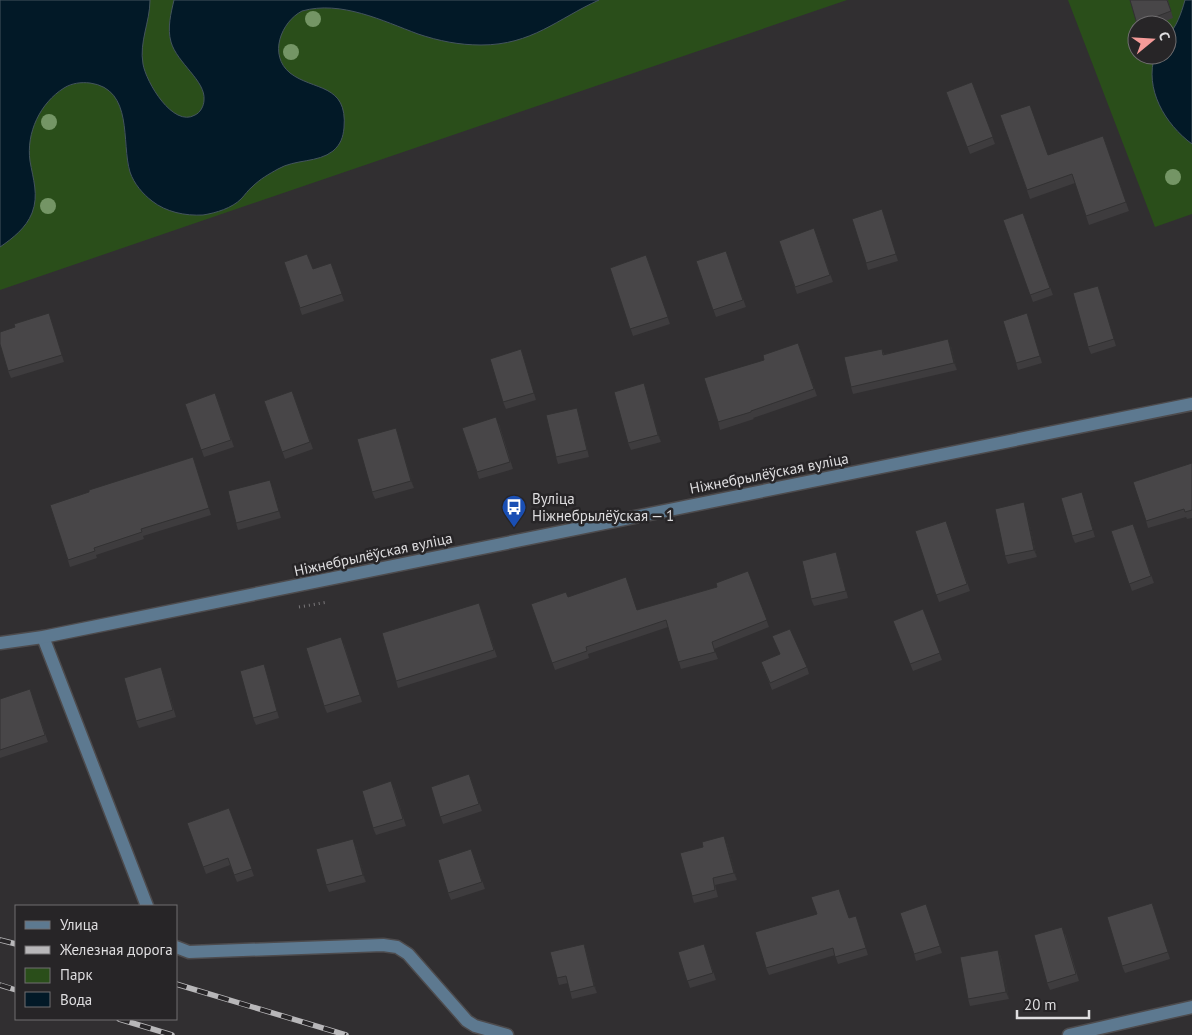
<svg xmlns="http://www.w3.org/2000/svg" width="1192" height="1035" viewBox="0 0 1192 1035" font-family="'PT Sans',sans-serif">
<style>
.green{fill:#2a4e1a;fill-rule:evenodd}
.water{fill:#021927;stroke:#44545e}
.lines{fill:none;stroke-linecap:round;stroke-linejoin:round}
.minor-casing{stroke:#4d4b4d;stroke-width:15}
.path{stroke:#787678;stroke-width:3;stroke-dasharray:1 4;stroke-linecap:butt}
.minor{stroke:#5d7990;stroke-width:12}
.rail-casing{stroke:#b8b7b9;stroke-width:5.5}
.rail{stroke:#272527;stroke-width:4;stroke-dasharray:11;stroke-linecap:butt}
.tree{fill:#749565}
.wall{fill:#3e3c3e}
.shaded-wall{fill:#323132}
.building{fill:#484648;stroke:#323132}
.labels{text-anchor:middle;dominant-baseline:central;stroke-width:5;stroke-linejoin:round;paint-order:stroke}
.street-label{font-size:15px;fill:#dfdee0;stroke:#272527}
.poi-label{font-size:15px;fill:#dfdee0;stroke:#272527;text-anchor:start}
</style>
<rect width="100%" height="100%" fill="#312f31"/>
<g class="green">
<polygon points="0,0 847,0 0,290"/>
<path d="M1068,0H1192V214L1155,227ZM1137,25H1167V55H1137Z"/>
</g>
<g class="water">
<path d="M0,0H150C150,22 139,42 143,64C146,82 173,128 195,115C200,113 204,106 204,100C206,81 177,63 171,42C167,28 171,13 174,0H599C557,19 532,45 481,45C459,45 439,41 418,34C383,21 341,0 302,11C281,22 268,55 290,73C313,91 348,83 344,128C343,137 341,144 333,151C318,163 295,159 278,169C269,174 260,179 252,187C248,190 245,195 241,199C232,208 216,213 203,215C185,216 166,212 152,201C143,194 134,184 130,172C121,143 134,89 90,83C81,82 72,83 64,88C40,103 26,133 30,161C33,179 39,195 32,213C26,228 13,238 0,247Z"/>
<path d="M1185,0H1192V144C1165,124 1144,89 1155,55H1167V37C1177,26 1181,14 1185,0Z"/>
</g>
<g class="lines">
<defs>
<g id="minor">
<polyline points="43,637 147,906"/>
<polyline points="0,643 43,637 1192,404"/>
<polyline points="176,947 189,952 383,945 397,947 408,954 467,1021 475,1026 507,1035"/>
<polyline points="1069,1035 1192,1007"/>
</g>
</defs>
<use href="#minor" class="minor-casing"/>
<polyline class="path" points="299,607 328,602"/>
<use href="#minor" class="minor"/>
<defs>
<g id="rail">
<polyline points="0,940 16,944"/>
<polyline points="176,984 346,1035"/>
<polyline points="0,985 16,990"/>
<polyline points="119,1019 172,1035"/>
</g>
</defs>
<use href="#rail" class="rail-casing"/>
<use href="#rail" class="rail"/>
</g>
<g class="tree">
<circle cx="313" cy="19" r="8"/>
<circle cx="291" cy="52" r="8"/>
<circle cx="49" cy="122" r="8"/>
<circle cx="1173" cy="177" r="8"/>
<circle cx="48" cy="206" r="8"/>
</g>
<g class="wall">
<polygon points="1130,0 1168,0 1173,18 1156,25 1138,25"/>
<polygon points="972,82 995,144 970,154 946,92"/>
<polygon points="1000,115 1048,155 1103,136 1129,211 1089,225 1075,183 1030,199"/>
<polygon points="1023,213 1053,295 1033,302 1003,220"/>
<polygon points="884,216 898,261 868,270 866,263"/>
<polygon points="814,228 833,282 797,294 779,241"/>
<polygon points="726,251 746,307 716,317 696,261"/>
<polygon points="646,255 670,324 633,336 610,268"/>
<polygon points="284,262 313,269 331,263 344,301 302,315"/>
<polygon points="1098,286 1116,346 1091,354 1088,347"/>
<polygon points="1027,313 1042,363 1018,370 1016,363"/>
<polygon points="51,320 64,362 11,378 8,371"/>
<polygon points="798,343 817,396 753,418 754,419 720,430 718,422 764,360"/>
<polygon points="951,346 957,370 853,394 851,387 882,349 884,354"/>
<polygon points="521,349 536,400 506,409 503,402"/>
<polygon points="644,383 661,442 631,450 628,443"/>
<polygon points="292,391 313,449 285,459 264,401"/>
<polygon points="215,393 234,447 204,457 185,404"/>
<polygon points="579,415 589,457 558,464 556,457"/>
<polygon points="499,424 513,469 479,479 462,428"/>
<polygon points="396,428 414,488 375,499 372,492"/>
<polygon points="193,457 211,515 143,536 144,539 96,555 97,558 70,567 50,505"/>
<polygon points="1192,463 1192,518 1187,519 1186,517 1148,528 1146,521"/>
<polygon points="273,487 281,518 238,530 236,523"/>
<polygon points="1085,499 1095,537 1075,543 1072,536"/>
<polygon points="1026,509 1037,557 1008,564 1005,556"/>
<polygon points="946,521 970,591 939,602 915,531"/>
<polygon points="1133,524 1154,583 1132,591 1111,531"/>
<polygon points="838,559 848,598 814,606 811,599"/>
<polygon points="748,571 769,627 714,649 718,659 681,669 668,627 588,654 589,658 555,670 531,604 568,597 637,610 717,587"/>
<polygon points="479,603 497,657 398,688 396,681"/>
<polygon points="923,609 942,660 913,671 893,621"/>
<polygon points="344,644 362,702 327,713 324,706"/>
<polygon points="761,662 807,667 809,674 772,690"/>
<polygon points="161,667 176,717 139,728 136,721"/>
<polygon points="266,671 279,718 256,725 253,718"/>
<polygon points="30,689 48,742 0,758 0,699"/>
<polygon points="469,774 482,811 443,824 431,787"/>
<polygon points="394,788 406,826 376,835 373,828"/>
<polygon points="229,808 254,876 237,882 230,865 206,874 187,823"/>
<polygon points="727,843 737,880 715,885 718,897 694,903 692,896"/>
<polygon points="356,846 366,882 329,892 326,885"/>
<polygon points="471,849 485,889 451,900 448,893"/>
<polygon points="1152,903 1170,959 1125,973 1122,966"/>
<polygon points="926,904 942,953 916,961 914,954"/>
<polygon points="856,916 868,955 838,964 835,955 769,975 766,968 849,918"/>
<polygon points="1065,934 1079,981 1050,990 1047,983"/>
<polygon points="584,944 586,951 597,993 572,999 568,983 559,985 557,978"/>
<polygon points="704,944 716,980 690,988 678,952"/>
<polygon points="998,950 1001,957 1009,999 970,1006 968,999"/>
</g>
<g class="shaded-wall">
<polygon points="948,339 951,346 957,370 954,363"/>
<polygon points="644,383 646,390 661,442 658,435"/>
<polygon points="396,428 399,436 414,488 411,481"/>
<polygon points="270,480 273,487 281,518 279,511"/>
<polygon points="1082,492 1085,499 1095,537 1093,530"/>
<polygon points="1024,502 1026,509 1037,557 1034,550"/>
<polygon points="724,836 727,843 737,880 734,873"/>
<polygon points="353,839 356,846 366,882 363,875"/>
<polygon points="584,944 586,951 597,993 594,986"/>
<polygon points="998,950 1001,957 1009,999 1006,992"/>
</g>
<g class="building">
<polygon points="1130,0 1167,0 1171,11 1137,24"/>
<polygon points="972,82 993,137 967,147 946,92"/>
<polygon points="1030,105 1048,155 1103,136 1126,202 1086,216 1072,174 1027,190 1000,115"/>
<polygon points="882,209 896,254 866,263 852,219"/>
<polygon points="1023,213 1050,288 1030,295 1003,220"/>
<polygon points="814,228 830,275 795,287 779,241"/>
<polygon points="726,251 743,300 713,310 696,261"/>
<polygon points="307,254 313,269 331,263 342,294 300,308 284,262"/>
<polygon points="646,255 668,317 630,329 610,268"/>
<polygon points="1098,286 1114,339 1088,347 1073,293"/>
<polygon points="49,313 62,355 8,371 0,344 0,332 15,327 14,324"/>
<polygon points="1027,313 1040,356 1016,363 1003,321"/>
<polygon points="948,339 954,363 851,387 844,357 882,349 883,355"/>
<polygon points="798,343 814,389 751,411 751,412 718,422 704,378 764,360 763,355"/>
<polygon points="521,349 534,393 503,402 490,359"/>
<polygon points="644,383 658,435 628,443 614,392"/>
<polygon points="292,391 310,442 282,452 264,401"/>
<polygon points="215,393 231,440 201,450 185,404"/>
<polygon points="577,408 587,450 556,457 546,415"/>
<polygon points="496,417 510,462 477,472 462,428"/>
<polygon points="396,428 411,481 372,492 357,439"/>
<polygon points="193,457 209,508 141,529 142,532 94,548 95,551 68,560 50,505 89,492 89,490"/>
<polygon points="1192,463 1192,510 1185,512 1184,509 1146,521 1133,482"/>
<polygon points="270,480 279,511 236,523 228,491"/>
<polygon points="1082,492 1093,530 1072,536 1061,498"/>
<polygon points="1024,502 1034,550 1005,556 995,509"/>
<polygon points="946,521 967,584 936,595 915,531"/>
<polygon points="1133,524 1151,576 1129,584 1111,531"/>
<polygon points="836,552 846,591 811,599 802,561"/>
<polygon points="748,571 767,620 712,642 715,652 678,662 666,620 586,647 587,651 552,663 531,604 566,592 568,597 626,577 637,610 717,587 716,583"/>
<polygon points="479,603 494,650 396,681 382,633"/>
<polygon points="923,609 940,653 910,664 893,621"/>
<polygon points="790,629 807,667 770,683 761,662 780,654 772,636"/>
<polygon points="341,637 360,695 324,706 306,648"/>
<polygon points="264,664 277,711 253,718 240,671"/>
<polygon points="161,667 173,710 136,721 124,678"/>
<polygon points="30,689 45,735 0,750 0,699"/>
<polygon points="469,774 479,804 440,817 431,787"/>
<polygon points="391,781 403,819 373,828 362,791"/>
<polygon points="229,808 252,869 234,875 228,858 203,867 187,823"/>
<polygon points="724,836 734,873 713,878 715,890 692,896 680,853 703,847 702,842"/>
<polygon points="353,839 363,875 326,885 316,849"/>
<polygon points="471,849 482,882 448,893 438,860"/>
<polygon points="839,889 849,918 856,916 866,948 835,957 833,948 766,968 755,932 817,914 811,897"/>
<polygon points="1152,903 1168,952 1122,966 1107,917"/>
<polygon points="926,904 940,946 914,954 900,913"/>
<polygon points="1062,927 1076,974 1047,983 1034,935"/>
<polygon points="584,944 594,986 570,992 566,976 557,978 550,952"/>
<polygon points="704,944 713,973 687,981 678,952"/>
<polygon points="998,950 1006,992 968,999 960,957"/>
</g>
<defs>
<symbol id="bus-pin" viewBox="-11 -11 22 30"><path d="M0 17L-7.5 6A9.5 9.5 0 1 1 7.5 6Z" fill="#1a4fb4" stroke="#272527"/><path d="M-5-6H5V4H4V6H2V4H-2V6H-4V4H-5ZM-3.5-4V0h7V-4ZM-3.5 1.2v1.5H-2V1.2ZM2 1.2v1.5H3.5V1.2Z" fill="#fff"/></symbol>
</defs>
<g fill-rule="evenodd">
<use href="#bus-pin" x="500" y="493" width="28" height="38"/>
</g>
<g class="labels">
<g class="street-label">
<text transform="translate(769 473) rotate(-11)">Ніжнебрылёўская вуліца</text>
<text transform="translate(373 554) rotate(-12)">Ніжнебрылёўская вуліца</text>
</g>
<g class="poi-label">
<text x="532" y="498">Вуліца<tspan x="532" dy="17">Ніжнебрылёўская — 1</tspan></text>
</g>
</g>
<rect x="15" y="905" width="162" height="115" fill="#272527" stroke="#716f71"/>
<rect x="25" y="921" width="25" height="8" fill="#5d7990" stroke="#716f71"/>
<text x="60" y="930" font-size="15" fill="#dfdee0">Улица</text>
<rect x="25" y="946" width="25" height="8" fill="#b8b7b9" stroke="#716f71"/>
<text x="60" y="955" font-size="15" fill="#dfdee0">Железная дорога</text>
<rect x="25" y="968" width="25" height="15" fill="#2a4e1a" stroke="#716f71"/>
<text x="60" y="980" font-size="15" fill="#dfdee0">Парк</text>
<rect x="25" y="992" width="25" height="15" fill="#021927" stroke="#716f71"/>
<text x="60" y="1005" font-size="15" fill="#dfdee0">Вода</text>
<g transform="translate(1152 40) rotate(72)"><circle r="24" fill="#272527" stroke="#716f71"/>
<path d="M0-4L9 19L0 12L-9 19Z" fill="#f59b99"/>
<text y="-8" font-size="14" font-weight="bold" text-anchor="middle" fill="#dfdee0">С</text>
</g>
<path d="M1017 1010v8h72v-8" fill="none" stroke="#dfdee0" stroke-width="2.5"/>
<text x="1024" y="1010" font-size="15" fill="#dfdee0" stroke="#272527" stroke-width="4" paint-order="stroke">20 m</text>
</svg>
